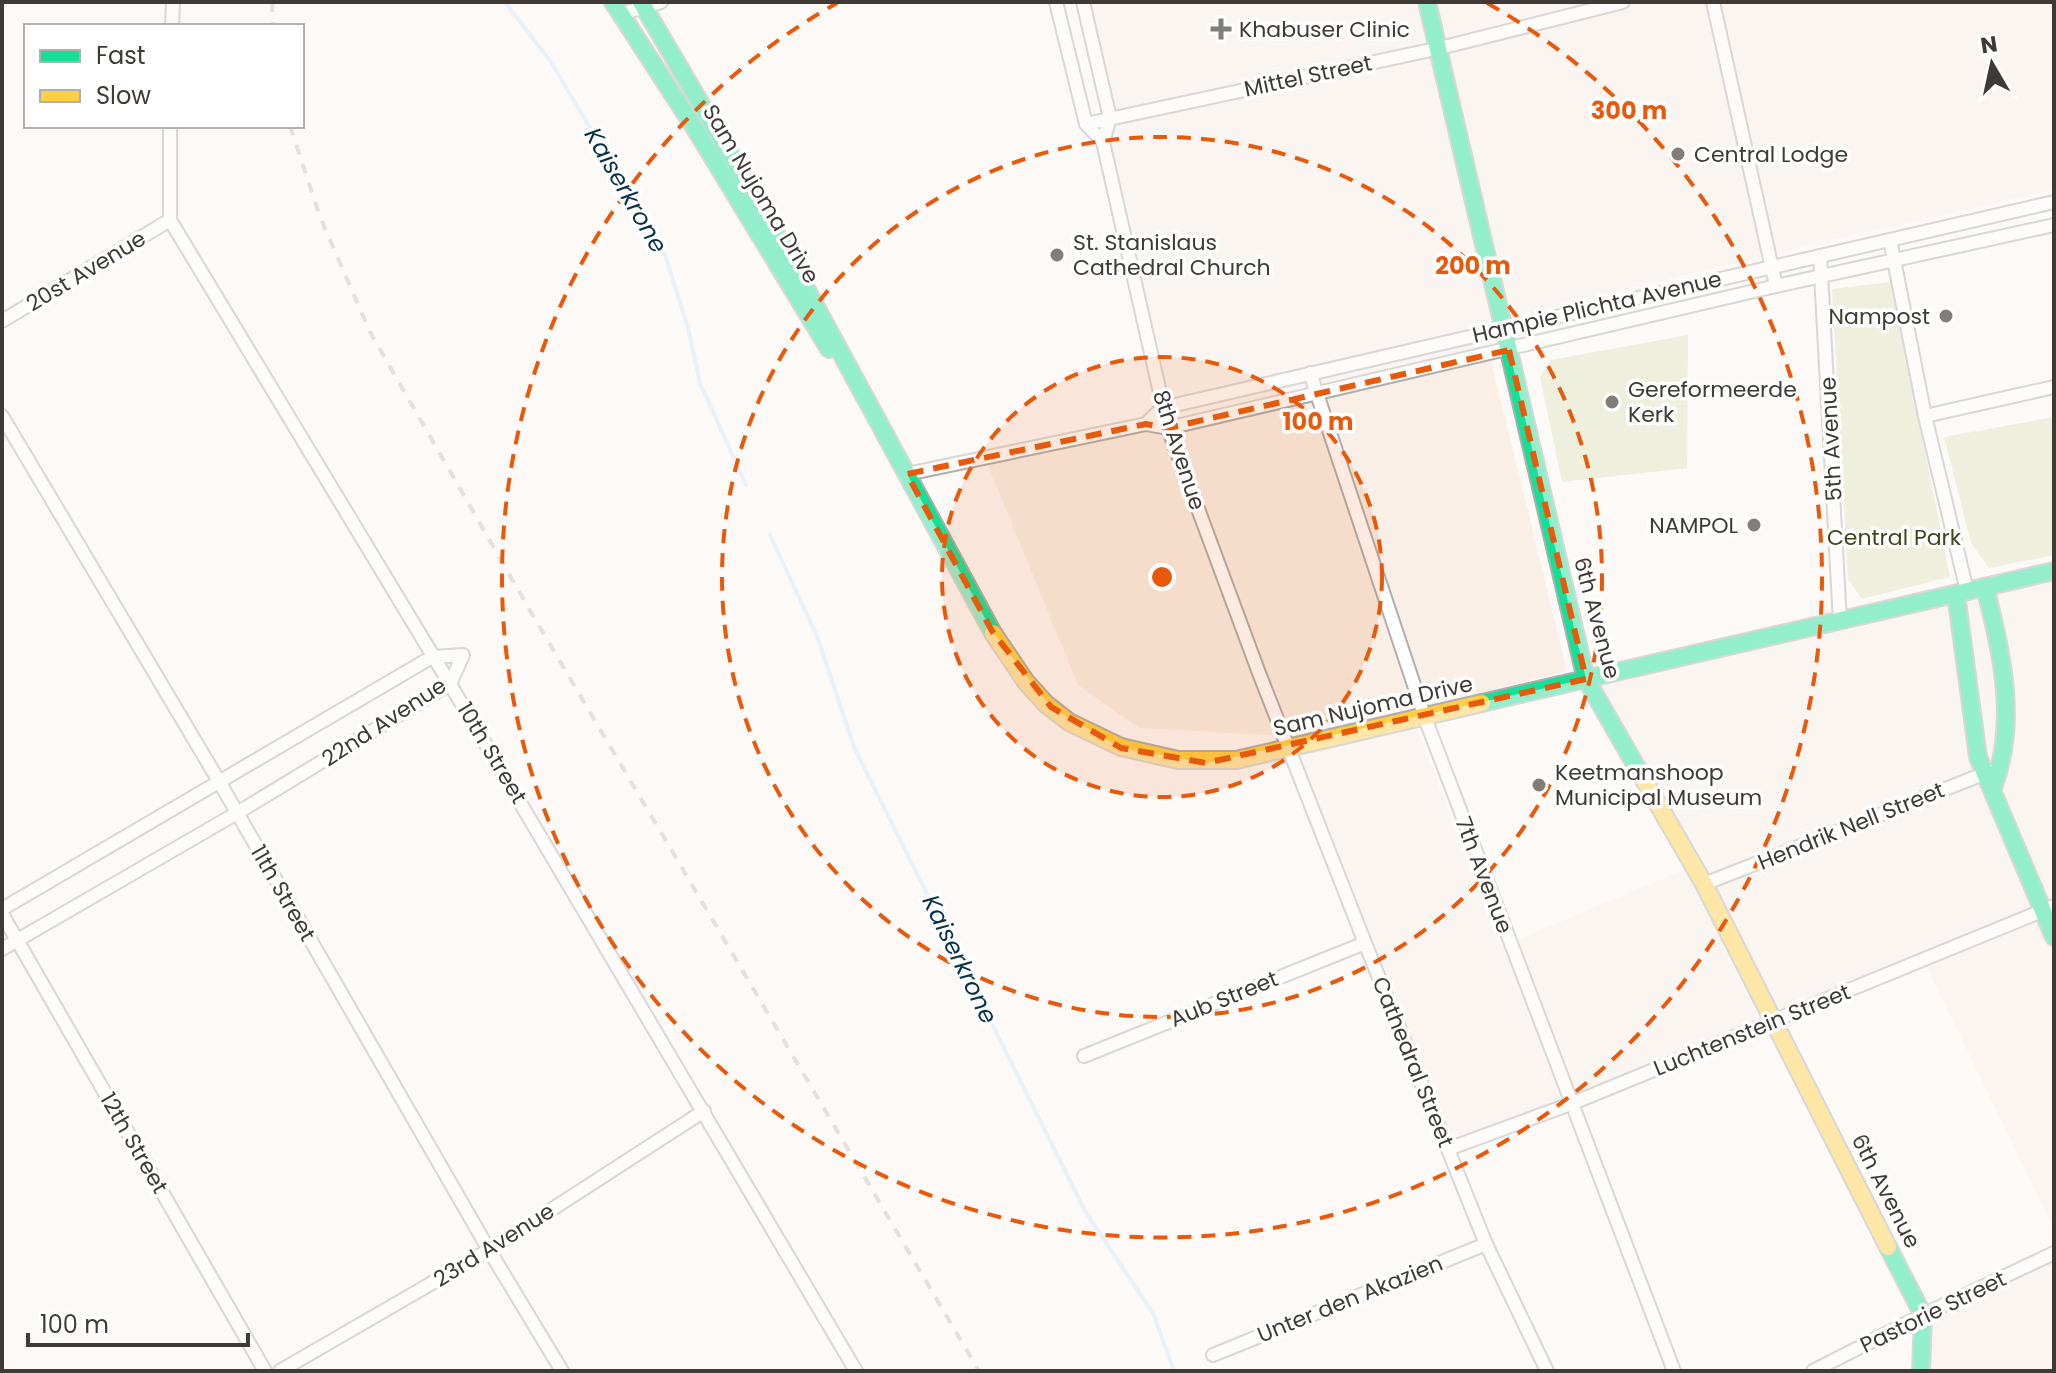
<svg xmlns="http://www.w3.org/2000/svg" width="2056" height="1373" viewBox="0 0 2056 1373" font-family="Poppins,sans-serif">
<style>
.built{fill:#f9efe6}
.park{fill:#dde3bc}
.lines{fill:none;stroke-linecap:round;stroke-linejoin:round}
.stream{stroke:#cfe6f7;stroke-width:4}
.street-casing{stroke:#b0adab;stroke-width:16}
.fast-casing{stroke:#b0adab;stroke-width:20}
.slow-casing{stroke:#b0adab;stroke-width:20}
.street{stroke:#fffefe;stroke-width:12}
.fast{stroke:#16e098;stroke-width:16}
.slow{stroke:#ffcf43;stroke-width:16}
.rail{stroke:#c5c3c2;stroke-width:4;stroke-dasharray:10 10;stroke-linecap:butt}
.marked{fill:none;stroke:#e8590c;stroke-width:6;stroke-dasharray:16 10;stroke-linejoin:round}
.ring{fill:none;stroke:#e8590c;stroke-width:4;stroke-dasharray:14 10}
.poi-dot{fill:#817d79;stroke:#fff;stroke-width:3}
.labels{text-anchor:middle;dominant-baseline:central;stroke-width:7;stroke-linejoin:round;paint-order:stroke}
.poi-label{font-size:22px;fill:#3f3a35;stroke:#fff;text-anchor:start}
.street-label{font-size:22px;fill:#3f3a35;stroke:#fff}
.park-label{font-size:22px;fill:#3f461d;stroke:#fff}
.water-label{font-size:24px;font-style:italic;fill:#073149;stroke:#fff}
.centre{fill:#e8590c;stroke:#fff;stroke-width:4}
.ring-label{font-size:24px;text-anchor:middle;font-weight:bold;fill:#e8590c;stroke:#fff;stroke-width:7;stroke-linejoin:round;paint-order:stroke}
</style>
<rect width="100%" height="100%" fill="#fcf9f7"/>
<g class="built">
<polygon points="1083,2 2054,2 2054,190 1814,244 1482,324 1567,671 1410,710 1500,947 1693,866 1586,679 2054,571 2054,1228 1923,960 1448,1149 1285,736 1139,728 1078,685 985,458 1146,424 1167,428 1103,142 1110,118"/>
<polygon points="2054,1253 2054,1371 1921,1371 1923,1315"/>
</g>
<g class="park">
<polygon points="1891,282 1950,577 1862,599 1848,579 1832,289"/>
<polygon points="1688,335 1687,468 1562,482 1540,377 1551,360"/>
<polygon points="2054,417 2054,555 1989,568 1971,543 1944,437"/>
</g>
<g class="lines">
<g class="stream">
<polyline points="505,2 551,62 665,255 688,328 700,383 746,485"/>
<polyline points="770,535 817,636 854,747 1085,1211 1153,1313 1174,1371"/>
</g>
<defs>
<g id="street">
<polyline points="1056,2 1086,124 1103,142"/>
<polyline points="1083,2 1110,118 1103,142 1168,428 1259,673 1365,943 1486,1244 1547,1371"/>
<polyline points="1713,2 1776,286"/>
<polyline points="621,14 661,2"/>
<polyline points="172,26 173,2"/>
<polyline points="1086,124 1440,48 1623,2"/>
<polyline points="170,126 170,220 450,684 856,1371"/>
<polyline points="1890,240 1925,416 1967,591"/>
<polyline points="1820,256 1840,622"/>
<polyline points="2,321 170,220"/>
<polyline points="1310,373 1425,718 1674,1371"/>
<polyline points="2,416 220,783 489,1250 562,1371"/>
<polyline points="1925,416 2054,387"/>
<polyline points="1146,424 1162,408 2054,202"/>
<polyline points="907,474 1146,424 1168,428 1776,286 2054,225"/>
<polyline points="1704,884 1991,771"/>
<polyline points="2,909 432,657 463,655 450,684 237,813 2,949"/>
<polyline points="2,914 265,1371"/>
<polyline points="1084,1056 1365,943"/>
<polyline points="1448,1149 1573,1103 2054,906"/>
<polyline points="1213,1355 1486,1244"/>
<polyline points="280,1371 489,1250 704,1111"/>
<polyline points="1813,1371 1923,1315 2054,1253"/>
</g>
<g id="fast">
<polyline points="613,2 696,130 829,349"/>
<polyline points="641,2 766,215 993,633"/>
<polyline points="1427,2 1586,679 1644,780"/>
<path d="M1985,587C2002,655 2018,721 1993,788"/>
<polyline points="1956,594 1978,757 2054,937"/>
<polyline points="1482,703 2054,571"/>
<polyline points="1888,1247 1923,1315 1921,1371"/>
</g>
<g id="slow">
<polyline points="993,633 1026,682 1046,704 1069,722 1121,747 1178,760 1236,760 1482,703"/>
<polyline points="1644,780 1704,884 1888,1247"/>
</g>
</defs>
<use href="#street" class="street-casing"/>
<use href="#fast" class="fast-casing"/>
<use href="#slow" class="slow-casing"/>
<use href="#street" class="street"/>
<use href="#fast" class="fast"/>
<use href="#slow" class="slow"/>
<g class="rail">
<polyline points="272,2 273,26"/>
<polyline points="290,126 320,217 370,332 532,614 979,1371"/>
</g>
</g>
<path d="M0 0H2056V1373H0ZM1509,350L1586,679L1206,763L1121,748L1051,707L992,631L907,474L1146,424L1168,428Z" fill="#fcf9f7" fill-opacity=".55" fill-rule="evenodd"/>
<path class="marked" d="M1509,350L1586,679L1206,763L1121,748L1051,707L992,631L907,474L1146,424L1168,428Z"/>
<circle cx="1162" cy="577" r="220" fill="#e8590c" fill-opacity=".12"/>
<g class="ring">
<circle cx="1162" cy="577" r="220"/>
<circle cx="1162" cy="577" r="440"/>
<path d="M1487 3A660 660 0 1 1 837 3"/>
</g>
<g class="poi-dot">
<path d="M1217 17h8v8h8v8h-8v8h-8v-8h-8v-8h8z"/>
<circle cx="1678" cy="154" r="8"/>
<circle cx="1057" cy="255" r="8"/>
<circle cx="1946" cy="316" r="8"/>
<circle cx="1612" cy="402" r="8"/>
<circle cx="1754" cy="525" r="8"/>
<circle cx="1539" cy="785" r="8"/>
</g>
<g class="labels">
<g class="poi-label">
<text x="1239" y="29">Khabuser Clinic</text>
<text x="1694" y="154">Central Lodge</text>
<text x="1073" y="242">St. Stanislaus<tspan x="1073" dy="25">Cathedral Church</tspan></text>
<text x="1930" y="316" text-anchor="end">Nampost</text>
<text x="1628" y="389">Gereformeerde<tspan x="1628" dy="25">Kerk</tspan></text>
<text x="1738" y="525" text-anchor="end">NAMPOL</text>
<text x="1555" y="772">Keetmanshoop<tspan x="1555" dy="25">Municipal Museum</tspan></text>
</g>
<g class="street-label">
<text transform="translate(1308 76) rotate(-12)">Mittel Street</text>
<text transform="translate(761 194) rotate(59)">Sam Nujoma Drive</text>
<text transform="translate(86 271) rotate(-31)">20st Avenue</text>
<text transform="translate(1597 307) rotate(-13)">Hampie Plichta Avenue</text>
<text transform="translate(1831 439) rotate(-93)">5th Avenue</text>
<text transform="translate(1179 450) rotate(72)">8th Avenue</text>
<text transform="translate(1597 618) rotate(75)">6th Avenue</text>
<text transform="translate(1373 706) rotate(-13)">Sam Nujoma Drive</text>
<text transform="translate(384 722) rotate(-33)">22nd Avenue</text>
<text transform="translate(492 753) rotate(59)">10th Street</text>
<text transform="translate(1851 826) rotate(-22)">Hendrik Nell Street</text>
<text transform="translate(1484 875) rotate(69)">7th Avenue</text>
<text transform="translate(283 893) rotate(60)">11th Street</text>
<text transform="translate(1224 999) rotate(-22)">Aub Street</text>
<text transform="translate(1752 1030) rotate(-22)">Luchtenstein Street</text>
<text transform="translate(1413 1062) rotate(68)">Cathedral Street</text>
<text transform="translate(134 1143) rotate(60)">12th Street</text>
<text transform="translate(1886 1191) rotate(63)">6th Avenue</text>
<text transform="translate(494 1245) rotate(-32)">23rd Avenue</text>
<text transform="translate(1350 1299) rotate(-22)">Unter den Akazien</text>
<text transform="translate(1933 1312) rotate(-26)">Pastorie Street</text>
</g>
<g class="park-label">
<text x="1894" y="537">Central Park</text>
</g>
<g class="water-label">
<text transform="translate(626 190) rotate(60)">Kaiserkrone</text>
<text transform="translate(960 959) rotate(64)">Kaiserkrone</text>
</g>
</g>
<circle cx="1162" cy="577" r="12" class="centre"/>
<g class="ring-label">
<text x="1629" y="119">300 m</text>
<text x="1473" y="274">200 m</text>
<text x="1318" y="430">100 m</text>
</g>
<rect width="2056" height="1373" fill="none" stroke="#3f3a35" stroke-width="8"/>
<rect x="24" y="24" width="280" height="104" fill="#ffffff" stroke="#b2b0ae" stroke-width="2"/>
<rect x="40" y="50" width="40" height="12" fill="#16e098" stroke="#b2b0ae" stroke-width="2"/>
<text x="96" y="64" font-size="24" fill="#3f3a35">Fast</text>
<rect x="40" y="90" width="40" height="12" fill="#ffcf43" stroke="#b2b0ae" stroke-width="2"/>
<text x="96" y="104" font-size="24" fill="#3f3a35">Slow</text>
<g transform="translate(1992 64) rotate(351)" stroke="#ffffff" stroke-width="6" paint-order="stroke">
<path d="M0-6L14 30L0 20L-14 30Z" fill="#3f3a35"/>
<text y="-12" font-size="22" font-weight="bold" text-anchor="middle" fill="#3f3a35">N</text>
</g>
<path d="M28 1333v12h220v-12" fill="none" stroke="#3f3a35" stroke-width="4"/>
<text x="40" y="1333" font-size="24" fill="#3f3a35" stroke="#ffffff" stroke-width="6" paint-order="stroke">100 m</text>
</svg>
